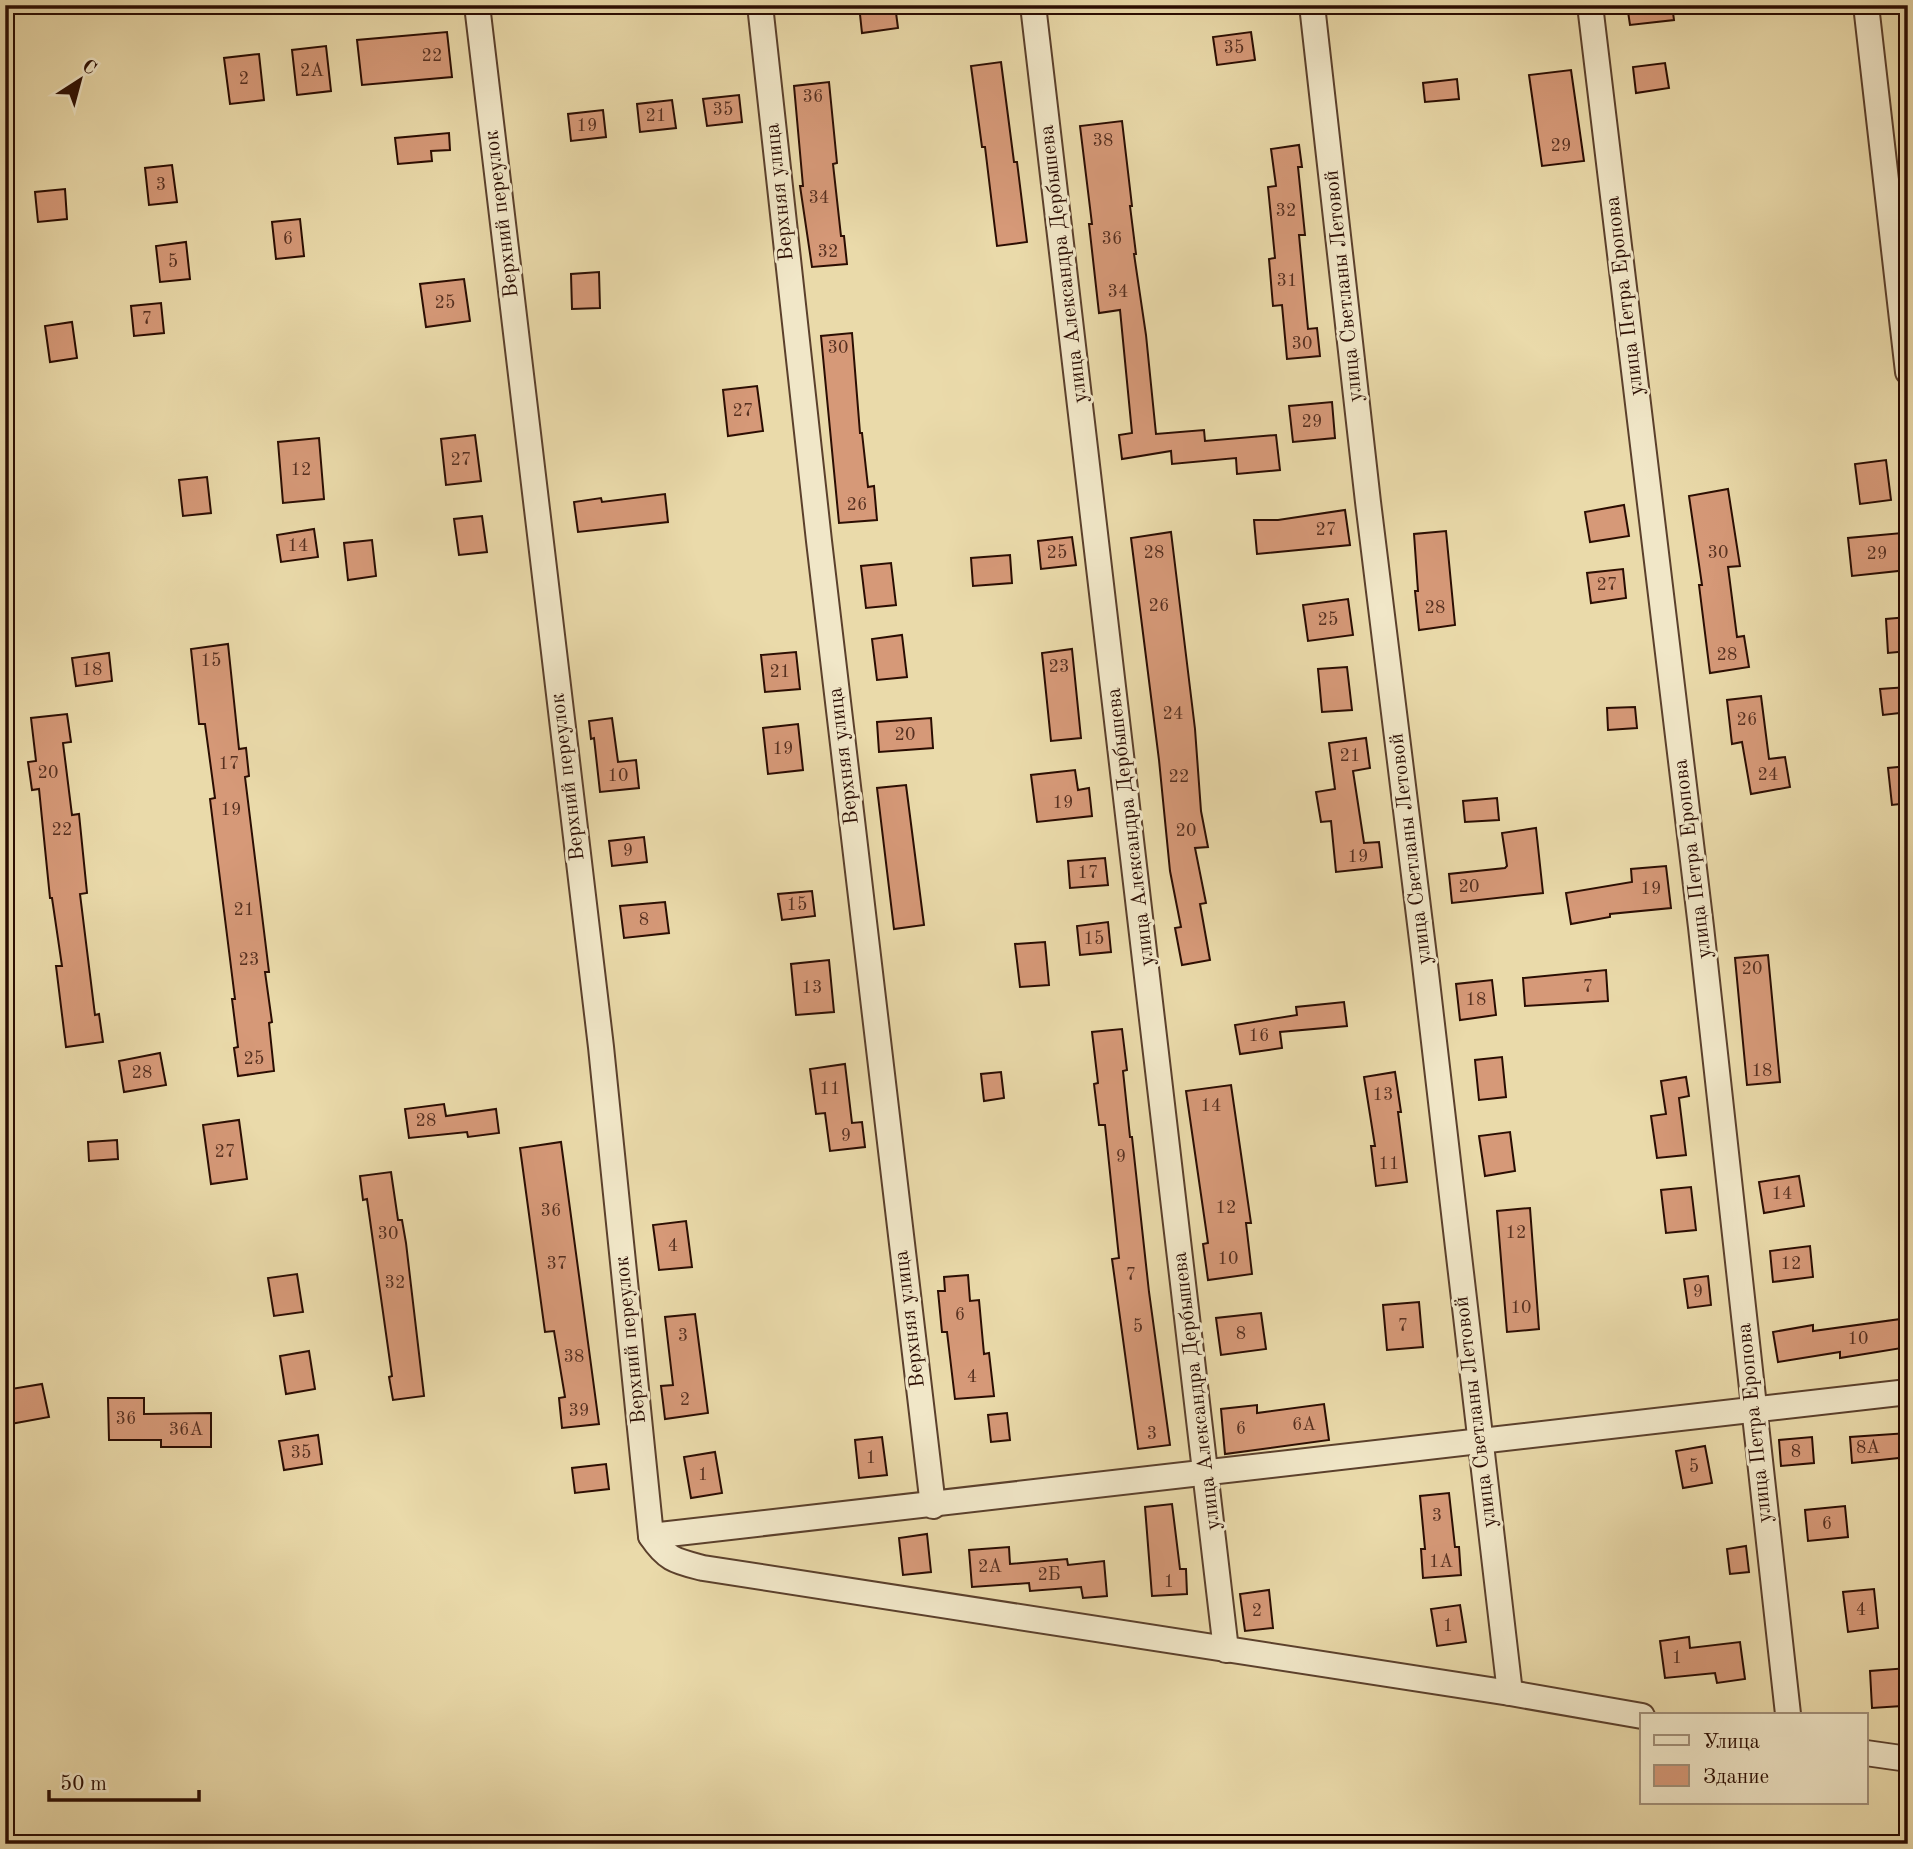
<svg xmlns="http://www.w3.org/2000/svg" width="1913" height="1849" viewBox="0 0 1913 1849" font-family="'Old Standard TT',serif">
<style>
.building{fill:#d69978;stroke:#2b0d02;stroke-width:2}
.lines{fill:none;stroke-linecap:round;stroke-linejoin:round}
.minor-casing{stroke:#5b402c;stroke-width:28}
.minor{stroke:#f1e7c8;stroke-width:24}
.labels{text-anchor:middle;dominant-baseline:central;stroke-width:6;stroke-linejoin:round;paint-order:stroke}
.number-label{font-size:18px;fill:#563020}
.street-label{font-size:21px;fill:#2b0d02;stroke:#f1e7c8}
</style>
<rect width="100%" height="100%" fill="#eadaaa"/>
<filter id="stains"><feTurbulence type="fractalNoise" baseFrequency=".00286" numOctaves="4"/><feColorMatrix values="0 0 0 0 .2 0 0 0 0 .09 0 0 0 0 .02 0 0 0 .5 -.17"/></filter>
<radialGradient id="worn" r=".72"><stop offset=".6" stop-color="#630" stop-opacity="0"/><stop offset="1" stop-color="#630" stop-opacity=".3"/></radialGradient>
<g class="building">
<polygon points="859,5 895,5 898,28 862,33"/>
<polygon points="1627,5 1672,5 1674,20 1630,25"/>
<polygon points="447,32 452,77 362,85 357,40"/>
<polygon points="1251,32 1255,60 1217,65 1213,37"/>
<polygon points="326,46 331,91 297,95 292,50"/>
<polygon points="259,54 264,100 230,104 224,58"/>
<polygon points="1001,62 1014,162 1017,162 1027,242 997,246 985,147 982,147 971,66"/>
<polygon points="1665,63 1669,88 1636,93 1633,67"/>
<polygon points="1571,70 1584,161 1542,166 1529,75"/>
<polygon points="1457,79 1459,99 1425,102 1423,83"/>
<polygon points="829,82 837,163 833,164 841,236 844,236 847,264 812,267 800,186 803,186 794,86"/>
<polygon points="739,95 742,122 707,126 703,99"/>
<polygon points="672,100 676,128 640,132 637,104"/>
<polygon points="603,110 606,137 571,141 568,114"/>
<polygon points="1122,121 1132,206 1130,206 1136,254 1134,254 1146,335 1156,434 1204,430 1205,441 1276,435 1280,470 1237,474 1236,458 1172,464 1171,451 1122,459 1119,435 1132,433 1120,310 1099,313 1089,224 1092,224 1080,126"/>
<polygon points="449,133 450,150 431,151 432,161 398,164 395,138"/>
<polygon points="1299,145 1302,167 1298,167 1305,235 1299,235 1308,329 1317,328 1320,356 1287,359 1282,305 1273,306 1269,259 1275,258 1268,187 1276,186 1271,149"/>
<polygon points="172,165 177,202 149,205 145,168"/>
<polygon points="65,189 67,219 38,222 35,192"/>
<polygon points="300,219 304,256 276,259 272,222"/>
<polygon points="186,242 190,279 160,282 156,246"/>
<polygon points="599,272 600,308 572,309 571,274"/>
<polygon points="464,279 470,321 426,327 420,284"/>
<polygon points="161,303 164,333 134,336 131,306"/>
<polygon points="72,322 77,358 50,362 45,326"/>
<polygon points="852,333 860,433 862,433 868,487 874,486 877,520 839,523 821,336"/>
<polygon points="757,386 763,431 728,436 723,390"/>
<polygon points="1332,402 1335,438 1293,442 1289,406"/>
<polygon points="475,435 481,481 446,485 441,439"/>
<polygon points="319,438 324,499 283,503 278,442"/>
<polygon points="1886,460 1891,500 1860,504 1855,464"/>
<polygon points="207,477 211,513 183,516 179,480"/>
<polygon points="1728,489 1740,566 1728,567 1737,637 1744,636 1749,667 1710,673 1699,585 1702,585 1689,496"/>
<polygon points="665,494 668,522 578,532 574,502 601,498 602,502"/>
<polygon points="1624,505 1629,536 1590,542 1585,512"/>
<polygon points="1345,510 1350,545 1257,554 1254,520 1278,520"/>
<polygon points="482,516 487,552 459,555 454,519"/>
<polygon points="314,529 318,557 281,562 277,535"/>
<polygon points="1446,531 1455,625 1419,630 1415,591 1418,591 1414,534"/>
<polygon points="1171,532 1195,729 1201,811 1208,847 1195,848 1206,903 1200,904 1210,960 1182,965 1175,928 1181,927 1170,871 1159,760 1131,538"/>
<polygon points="1902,533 1907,570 1852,576 1848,538"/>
<polygon points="1072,537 1076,565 1041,569 1038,541"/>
<polygon points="372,540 376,576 348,580 344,543"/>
<polygon points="1010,555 1012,583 973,586 971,558"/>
<polygon points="891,563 896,605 866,608 861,566"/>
<polygon points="1623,569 1626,598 1591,603 1587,573"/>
<polygon points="1348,599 1353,635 1308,641 1303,605"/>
<polygon points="1908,617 1908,651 1888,653 1886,619"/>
<polygon points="902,635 907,677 877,680 872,639"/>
<polygon points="228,644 239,749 246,748 249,776 245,777 269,972 265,972 272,1022 269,1023 274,1071 238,1076 234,1048 238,1047 232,999 235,999 210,799 215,798 205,724 199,724 191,649"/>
<polygon points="1072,649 1081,738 1051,741 1042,653"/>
<polygon points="796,652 800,689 765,692 761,655"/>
<polygon points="109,653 112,681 76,686 72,658"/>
<polygon points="1347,667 1352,710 1322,712 1318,669"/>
<polygon points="1908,687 1908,712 1883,715 1880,689"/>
<polygon points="1761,696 1769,759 1785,757 1790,787 1751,794 1742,742 1732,744 1727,700"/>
<polygon points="1635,707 1637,728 1608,730 1607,708"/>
<polygon points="67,714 71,742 63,743 72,815 79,814 87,893 80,894 95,1015 99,1014 103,1042 66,1047 56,966 62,966 52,898 50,898 39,789 32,790 28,762 36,761 31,718"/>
<polygon points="612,718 618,762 636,760 639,788 600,792 594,738 591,739 589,721"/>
<polygon points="931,718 933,748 879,752 877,722"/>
<polygon points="798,724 803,770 768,774 763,728"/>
<polygon points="1366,738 1370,768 1353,771 1364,843 1379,842 1382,867 1336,872 1331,821 1321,822 1316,792 1335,789 1329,743"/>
<polygon points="1908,766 1908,803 1892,805 1888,768"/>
<polygon points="1075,770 1078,790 1089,788 1092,816 1037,822 1031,775"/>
<polygon points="906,785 924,925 894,929 877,788"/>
<polygon points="1497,798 1499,820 1465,822 1463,801"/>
<polygon points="1536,828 1543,893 1452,903 1449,874 1505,868 1507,866 1502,833"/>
<polygon points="644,837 647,862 612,866 609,841"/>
<polygon points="1105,858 1108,885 1070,888 1068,861"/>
<polygon points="1666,866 1671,908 1610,914 1610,917 1571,924 1566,893 1632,882 1631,869"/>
<polygon points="812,891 815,916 782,920 778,894"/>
<polygon points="665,902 669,933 624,938 620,906"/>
<polygon points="1108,922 1111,952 1080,955 1077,926"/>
<polygon points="1045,942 1049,985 1020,987 1015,944"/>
<polygon points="1768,955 1780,1082 1747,1085 1735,958"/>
<polygon points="829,960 834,1012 796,1015 791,964"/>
<polygon points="1606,970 1608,1001 1525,1006 1523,978"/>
<polygon points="1492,980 1496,1015 1460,1020 1456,984"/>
<polygon points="1344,1002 1347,1026 1280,1032 1282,1048 1240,1054 1235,1025 1297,1015 1296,1007"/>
<polygon points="1122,1029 1127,1070 1123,1071 1130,1137 1132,1137 1149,1292 1170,1445 1138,1449 1112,1259 1119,1258 1105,1125 1099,1125 1094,1084 1098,1083 1092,1032"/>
<polygon points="160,1053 166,1085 124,1092 119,1061"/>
<polygon points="1502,1057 1506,1097 1479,1100 1475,1060"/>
<polygon points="845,1064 852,1123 862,1122 865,1147 830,1151 825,1113 816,1114 810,1069"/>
<polygon points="1001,1072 1004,1098 984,1101 981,1074"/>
<polygon points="1395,1072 1401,1112 1398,1112 1407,1182 1376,1186 1371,1146 1375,1146 1364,1077"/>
<polygon points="1686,1077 1689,1096 1679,1098 1686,1155 1657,1158 1651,1116 1666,1114 1661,1081"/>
<polygon points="1231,1085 1251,1223 1246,1223 1252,1274 1208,1280 1203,1244 1208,1243 1186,1091"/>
<polygon points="444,1104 446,1116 496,1109 499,1133 468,1137 467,1132 409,1138 405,1109"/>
<polygon points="239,1120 247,1179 211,1184 203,1125"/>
<polygon points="1510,1132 1515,1171 1485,1176 1479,1136"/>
<polygon points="117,1140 118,1159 89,1161 88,1142"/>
<polygon points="561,1142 599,1424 562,1428 559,1398 565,1397 554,1331 545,1332 520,1148"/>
<polygon points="391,1172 398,1220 402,1220 406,1243 424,1396 393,1400 389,1377 392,1376 367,1199 363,1200 360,1176"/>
<polygon points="1799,1176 1804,1206 1764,1213 1759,1182"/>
<polygon points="1691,1187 1696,1230 1666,1233 1661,1190"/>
<polygon points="1530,1208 1539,1329 1507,1332 1497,1211"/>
<polygon points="686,1221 692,1267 659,1270 653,1225"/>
<polygon points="1810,1246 1813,1277 1773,1282 1770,1251"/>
<polygon points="297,1274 303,1312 274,1316 268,1278"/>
<polygon points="968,1275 970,1301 979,1300 984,1354 989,1353 994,1396 955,1399 947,1332 942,1332 938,1291 945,1291 944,1277"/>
<polygon points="1708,1276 1711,1305 1688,1308 1684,1279"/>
<polygon points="1419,1302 1423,1347 1387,1350 1383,1305"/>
<polygon points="1261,1313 1266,1349 1221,1355 1216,1318"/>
<polygon points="695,1314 708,1413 665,1419 661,1386 673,1385 665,1317"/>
<polygon points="1908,1318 1908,1347 1840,1358 1840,1352 1778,1362 1773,1332 1813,1325 1813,1331"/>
<polygon points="309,1351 315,1389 286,1394 280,1356"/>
<polygon points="42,1384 49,1417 5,1425 5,1390"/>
<polygon points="108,1398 144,1398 144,1414 211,1413 211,1447 161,1447 161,1440 109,1440"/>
<polygon points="1324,1404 1329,1440 1225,1454 1221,1409 1257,1405 1257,1413"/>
<polygon points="1007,1413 1010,1440 991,1442 988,1415"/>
<polygon points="1908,1433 1908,1457 1852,1463 1850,1437"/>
<polygon points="318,1435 322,1464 284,1470 279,1441"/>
<polygon points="882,1437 887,1475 859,1478 855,1440"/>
<polygon points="1812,1437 1814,1463 1781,1466 1779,1440"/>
<polygon points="1705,1446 1712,1483 1683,1488 1676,1451"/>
<polygon points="715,1452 722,1493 691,1498 684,1457"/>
<polygon points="606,1464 609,1489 575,1493 572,1468"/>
<polygon points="1449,1493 1455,1547 1459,1547 1461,1575 1423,1578 1421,1549 1425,1549 1420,1496"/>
<polygon points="1172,1504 1180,1569 1186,1569 1187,1594 1152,1596 1145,1507"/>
<polygon points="1845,1506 1848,1537 1808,1541 1805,1510"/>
<polygon points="927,1534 931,1572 903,1575 899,1538"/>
<polygon points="1746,1546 1749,1572 1730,1574 1727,1549"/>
<polygon points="1009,1547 1010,1564 1067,1559 1068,1565 1104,1561 1107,1596 1083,1598 1081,1587 1030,1591 1029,1583 972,1587 969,1550"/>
<polygon points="1874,1589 1878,1628 1848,1632 1843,1592"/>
<polygon points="1269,1590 1273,1628 1245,1631 1240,1594"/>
<polygon points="1460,1605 1466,1642 1437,1646 1431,1609"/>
<polygon points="1689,1637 1690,1648 1740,1642 1745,1679 1717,1683 1715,1673 1665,1678 1660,1641"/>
<polygon points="1908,1668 1908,1702 1904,1702 1902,1706 1872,1708 1870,1671"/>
</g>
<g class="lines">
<defs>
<g id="minor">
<path d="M477,5L601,1047L651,1536C667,1560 676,1561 703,1568L1510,1693L1642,1716"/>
<polyline points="760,5 819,541 933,1506"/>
<polyline points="1033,5 1226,1650"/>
<polyline points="1312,5 1368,502 1424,956 1510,1693"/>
<polyline points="1590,5 1701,927 1788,1714"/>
<polyline points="1866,5 1908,372"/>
<polyline points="651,1536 1908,1392"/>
<polyline points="1866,1753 1908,1759"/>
</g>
</defs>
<use href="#minor" class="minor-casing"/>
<use href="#minor" class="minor"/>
</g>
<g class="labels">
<g class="number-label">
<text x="1234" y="48">35</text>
<text x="432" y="56">22</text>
<text x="312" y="71">2А</text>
<text x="244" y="79">2</text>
<text x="813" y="97">36</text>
<text x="723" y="110">35</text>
<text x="656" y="116">21</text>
<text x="587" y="126">19</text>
<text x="1103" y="141">38</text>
<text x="1561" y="146">29</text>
<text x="161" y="185">3</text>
<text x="819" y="198">34</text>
<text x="1286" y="211">32</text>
<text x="288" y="239">6</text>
<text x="1112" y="239">36</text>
<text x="828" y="252">32</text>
<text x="173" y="262">5</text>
<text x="1287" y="281">31</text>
<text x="1118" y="292">34</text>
<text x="445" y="303">25</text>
<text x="147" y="319">7</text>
<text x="1302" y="344">30</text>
<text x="838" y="348">30</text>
<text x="743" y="411">27</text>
<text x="1312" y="422">29</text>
<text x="461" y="460">27</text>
<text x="301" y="470">12</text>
<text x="857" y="505">26</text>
<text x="1326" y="530">27</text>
<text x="298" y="546">14</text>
<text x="1057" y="553">25</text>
<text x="1154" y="553">28</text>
<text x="1718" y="553">30</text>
<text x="1877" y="554">29</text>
<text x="1607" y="585">27</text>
<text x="1159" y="606">26</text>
<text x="1435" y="608">28</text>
<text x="1328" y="620">25</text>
<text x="1727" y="655">28</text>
<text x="211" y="661">15</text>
<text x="1059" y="667">23</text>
<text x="92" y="670">18</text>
<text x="780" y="672">21</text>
<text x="1173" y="714">24</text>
<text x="1747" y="720">26</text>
<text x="905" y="735">20</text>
<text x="783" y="749">19</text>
<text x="1350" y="756">21</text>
<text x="229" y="764">17</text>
<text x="48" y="773">20</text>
<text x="1768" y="775">24</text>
<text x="618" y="776">10</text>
<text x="1179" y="777">22</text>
<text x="1063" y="803">19</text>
<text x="231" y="810">19</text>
<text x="62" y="830">22</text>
<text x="1186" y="831">20</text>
<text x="628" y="851">9</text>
<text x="1358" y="857">19</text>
<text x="1088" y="873">17</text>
<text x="1469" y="887">20</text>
<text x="1651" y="889">19</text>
<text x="797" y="905">15</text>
<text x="244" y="910">21</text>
<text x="644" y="920">8</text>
<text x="1094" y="939">15</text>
<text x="249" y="960">23</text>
<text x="1752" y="969">20</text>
<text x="1588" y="987">7</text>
<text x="812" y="988">13</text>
<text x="1476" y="1000">18</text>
<text x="1259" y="1036">16</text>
<text x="254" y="1059">25</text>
<text x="1762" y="1071">18</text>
<text x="142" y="1073">28</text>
<text x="830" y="1089">11</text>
<text x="1383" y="1095">13</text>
<text x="1211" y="1106">14</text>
<text x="426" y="1121">28</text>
<text x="846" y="1136">9</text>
<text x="225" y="1152">27</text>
<text x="1121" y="1157">9</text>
<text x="1389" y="1164">11</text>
<text x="1782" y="1194">14</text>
<text x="1226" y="1208">12</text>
<text x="551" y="1211">36</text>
<text x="1516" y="1233">12</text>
<text x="388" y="1234">30</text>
<text x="673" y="1246">4</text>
<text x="1228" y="1259">10</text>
<text x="557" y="1264">37</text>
<text x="1791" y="1264">12</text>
<text x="1131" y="1275">7</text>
<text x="395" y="1283">32</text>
<text x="1698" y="1292">9</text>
<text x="1521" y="1308">10</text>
<text x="960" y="1315">6</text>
<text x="1403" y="1326">7</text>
<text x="1138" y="1327">5</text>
<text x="1241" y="1334">8</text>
<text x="683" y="1336">3</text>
<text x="1858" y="1339">10</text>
<text x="574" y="1357">38</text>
<text x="972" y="1377">4</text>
<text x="685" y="1400">2</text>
<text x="579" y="1411">39</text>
<text x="126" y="1419">36</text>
<text x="1304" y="1425">6А</text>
<text x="1241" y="1429">6</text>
<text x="186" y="1430">36А</text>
<text x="1152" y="1434">3</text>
<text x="1868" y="1448">8А</text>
<text x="1796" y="1452">8</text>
<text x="301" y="1453">35</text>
<text x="871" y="1458">1</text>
<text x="1694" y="1467">5</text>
<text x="703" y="1475">1</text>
<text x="1437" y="1516">3</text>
<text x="1827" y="1524">6</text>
<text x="1441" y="1562">1А</text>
<text x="990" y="1567">2А</text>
<text x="1049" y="1575">2Б</text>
<text x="1169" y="1582">1</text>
<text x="1861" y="1610">4</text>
<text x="1257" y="1611">2</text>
<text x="1448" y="1626">1</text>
<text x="1677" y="1658">1</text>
</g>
<g class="street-label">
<text transform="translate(780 192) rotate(-96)">Верхняя улица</text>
<text transform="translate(502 214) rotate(-97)">Верхний переулок</text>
<text transform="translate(1064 264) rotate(-97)">улица Александра Дербышева</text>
<text transform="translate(1344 286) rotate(-96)">улица Светланы Летовой</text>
<text transform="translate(1625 296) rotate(-97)">улица Петра Еропова</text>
<text transform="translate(844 756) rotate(-97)">Верхняя улица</text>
<text transform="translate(568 777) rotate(-97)">Верхний переулок</text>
<text transform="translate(1131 827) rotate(-97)">улица Александра Дербышева</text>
<text transform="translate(1411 849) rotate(-97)">улица Светланы Летовой</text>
<text transform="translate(1693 859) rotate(-97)">улица Петра Еропова</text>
<text transform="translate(910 1319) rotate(-97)">Верхняя улица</text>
<text transform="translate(631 1340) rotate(-96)">Верхний переулок</text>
<text transform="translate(1197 1391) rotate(-97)">улица Александра Дербышева</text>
<text transform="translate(1476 1412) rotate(-97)">улица Светланы Летовой</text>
<text transform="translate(1755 1423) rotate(-96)">улица Петра Еропова</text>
</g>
</g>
<rect width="1913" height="1849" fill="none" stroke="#eadaaa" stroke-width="28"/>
<rect x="7" y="7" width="1899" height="1835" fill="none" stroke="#2b0d02" stroke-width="3.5"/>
<rect x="14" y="14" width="1885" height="1821" fill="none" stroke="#2b0d02" stroke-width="2"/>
<rect x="1640" y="1713" width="228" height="91" fill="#f1e7c8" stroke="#a29079" stroke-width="2"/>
<rect x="1654" y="1735" width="35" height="10" fill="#f1e7c8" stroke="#a29079" stroke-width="2"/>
<text x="1703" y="1748" font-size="21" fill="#2b0d02">Улица</text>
<rect x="1654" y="1765" width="35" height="21" fill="#d69978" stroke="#a29079" stroke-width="2"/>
<text x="1703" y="1783" font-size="21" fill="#2b0d02">Здание</text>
<g transform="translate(80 80) rotate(36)" stroke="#f1e7c8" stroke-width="5" paint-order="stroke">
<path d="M0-5L12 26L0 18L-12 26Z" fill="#2b0d02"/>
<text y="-10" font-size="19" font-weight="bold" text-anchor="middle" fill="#2b0d02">С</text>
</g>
<path d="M49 1790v10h150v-10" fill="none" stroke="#2b0d02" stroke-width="3.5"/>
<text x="60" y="1790" font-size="21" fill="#2b0d02" stroke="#f1e7c8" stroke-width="5" paint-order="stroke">50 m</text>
<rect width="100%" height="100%" filter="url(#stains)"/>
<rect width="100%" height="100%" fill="url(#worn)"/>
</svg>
